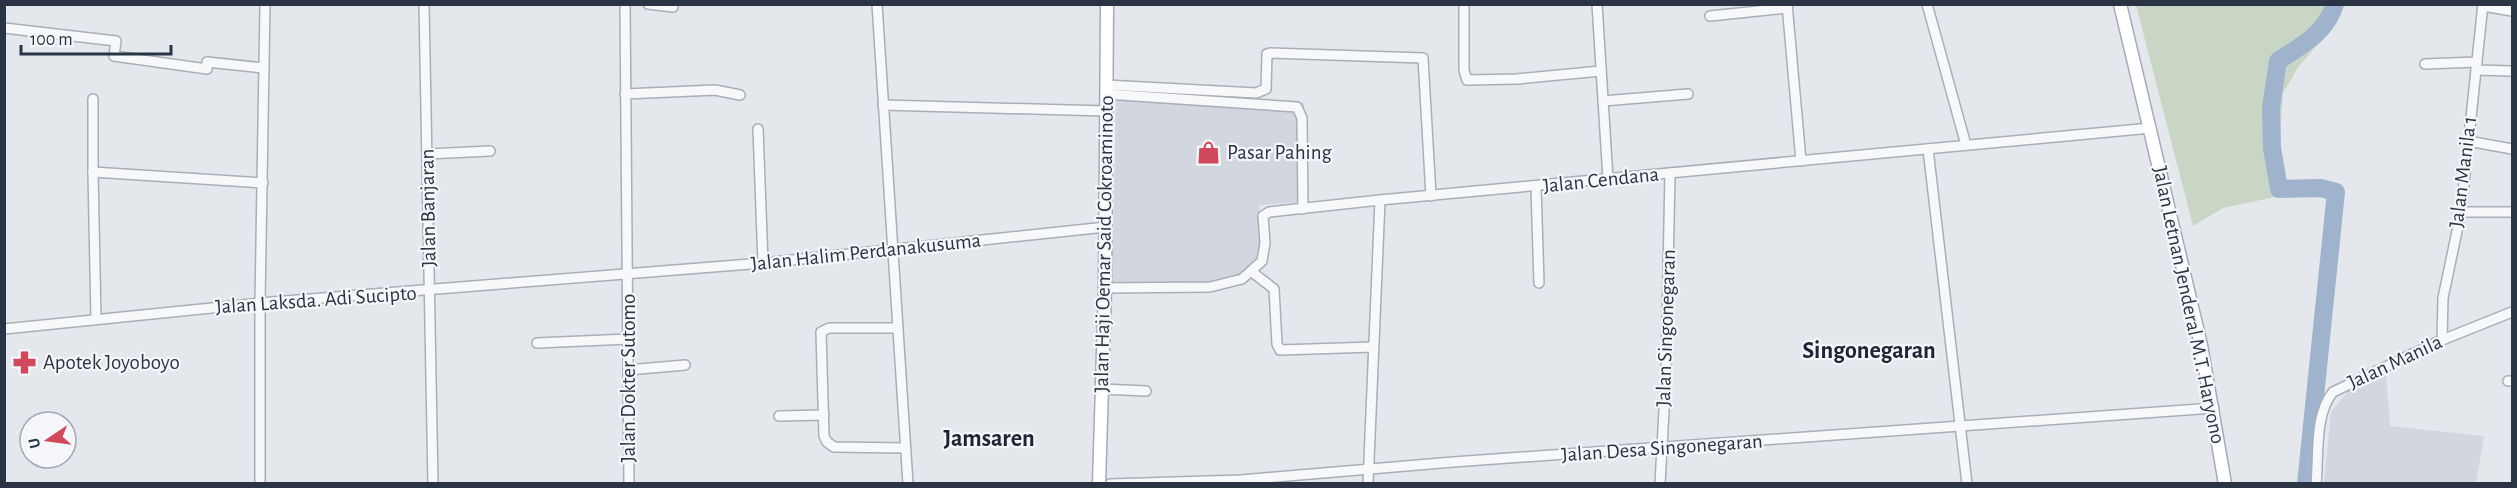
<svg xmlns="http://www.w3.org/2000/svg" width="2517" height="488" viewBox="0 0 2517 488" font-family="'Alegreya Sans',sans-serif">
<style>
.built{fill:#d2d6de}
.green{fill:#c9d6c5}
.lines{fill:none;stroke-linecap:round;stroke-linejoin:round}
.river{stroke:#9fb4cc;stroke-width:18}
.minor-casing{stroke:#a9aeb7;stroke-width:12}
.major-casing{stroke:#a3abb8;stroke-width:15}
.minor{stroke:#f7f8fa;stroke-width:9}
.major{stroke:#fff;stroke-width:12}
.labels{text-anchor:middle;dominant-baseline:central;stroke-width:4.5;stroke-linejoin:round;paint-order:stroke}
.poi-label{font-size:21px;fill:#2b3445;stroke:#f4f6f9;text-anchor:start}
.street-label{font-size:21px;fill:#2b3445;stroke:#f4f6f9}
.quarter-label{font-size:24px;font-weight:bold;fill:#1d2536;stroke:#f4f6f9}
</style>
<rect width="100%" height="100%" fill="#e4e7ec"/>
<g class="built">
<polygon points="1116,98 1304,103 1304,202 1259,205 1261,250 1256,261 1243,278 1213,282 1112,285"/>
<polygon points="2386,374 2390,426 2484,436 2476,483 2324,483 2331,412 2349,390"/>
</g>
<polygon class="green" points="2136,5 2330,5 2318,44 2299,66 2283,93 2280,137 2284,195 2223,208 2193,226"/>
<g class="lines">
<path class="river" d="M2306,484L2336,192L2321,188L2279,189L2272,148L2271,108L2278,61C2302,45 2326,33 2335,4"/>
<defs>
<g id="minor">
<polyline points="424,4 433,484"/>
<polyline points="625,4 629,484"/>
<polyline points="648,4 673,7"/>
<polyline points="877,4 908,484"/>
<polyline points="1464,4 1464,70 1467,80 1517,79 1601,71"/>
<polyline points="1597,4 1608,179"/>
<polyline points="1787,4 1801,161"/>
<polyline points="1927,4 1966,145"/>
<polyline points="2483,6 2512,11"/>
<polyline points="1710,16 1787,8"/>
<polyline points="4,28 116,41 114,56 207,69 207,62 264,68"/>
<polyline points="2425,64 2477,62"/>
<polyline points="2476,70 2512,71"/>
<polyline points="1106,85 1256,93 1266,89 1267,54 1270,53 1423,58 1431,196"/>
<polyline points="625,94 715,90 740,95"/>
<polyline points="1106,94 1297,107 1302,118 1303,209"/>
<polyline points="93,99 93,172 263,183"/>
<polyline points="1603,101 1688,94"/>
<polyline points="883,105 1106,111"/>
<polyline points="758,129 763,263"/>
<polyline points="2468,141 2512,149"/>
<polyline points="1928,149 1967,484"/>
<polyline points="427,154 490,151"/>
<polyline points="93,172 96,319"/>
<polyline points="1536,187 1539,283"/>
<polyline points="2461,212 2512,212"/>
<polyline points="1252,272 1274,289 1277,344 1280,350 1373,347"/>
<polyline points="1105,288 1210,287 1242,279 1262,261 1265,243 1263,216 1269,212 1380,200 2151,128"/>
<polyline points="897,328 829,328 821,332 824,436 827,442 834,447 905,448"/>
<polyline points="4,329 260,303 763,263 1106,227"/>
<polyline points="2442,340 2443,298 2461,212 2483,4"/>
<polyline points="537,343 628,339"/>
<polyline points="628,370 685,365"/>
<polyline points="2508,381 2512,381"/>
<polyline points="1102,389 1146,391"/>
<polyline points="779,416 824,415"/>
<polyline points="260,484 260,303 265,4"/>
<polyline points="1110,484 1241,480 1453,462 2214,408"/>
<polyline points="1368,484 1380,200"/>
<polyline points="1660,484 1666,373 1670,173"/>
<path d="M2316,484C2319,455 2314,415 2333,392L2442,340L2512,312"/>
</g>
<g id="major">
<polyline points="2120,4 2201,345 2225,484"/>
<polyline points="1099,484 1105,288 1107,4"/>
</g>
</defs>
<use href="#minor" class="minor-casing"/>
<use href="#major" class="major-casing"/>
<use href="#minor" class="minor"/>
<use href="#major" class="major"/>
</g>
<defs>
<symbol id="shop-bare" viewBox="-9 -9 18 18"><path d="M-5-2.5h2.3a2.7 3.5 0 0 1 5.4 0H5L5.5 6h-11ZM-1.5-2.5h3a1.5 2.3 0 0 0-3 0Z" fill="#d1495b" stroke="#f4f6f9" stroke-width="2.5" paint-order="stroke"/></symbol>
<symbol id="pharmacy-bare" viewBox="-9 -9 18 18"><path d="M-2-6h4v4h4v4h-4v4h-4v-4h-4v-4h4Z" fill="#d1495b" stroke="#f4f6f9" stroke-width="2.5" paint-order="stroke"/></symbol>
</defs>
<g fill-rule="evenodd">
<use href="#shop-bare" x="1192" y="136" width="33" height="33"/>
<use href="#pharmacy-bare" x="8" y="346" width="33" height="33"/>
</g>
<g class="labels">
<g class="poi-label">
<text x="1227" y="152">Pasar Pahing</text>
<text x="43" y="362">Apotek Joyoboyo</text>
</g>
<g class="street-label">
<text transform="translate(2463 172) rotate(-83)">Jalan Manila 1</text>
<text transform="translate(1601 180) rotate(-6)">Jalan Cendana</text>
<text transform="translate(428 208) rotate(-91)">Jalan Banjaran</text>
<text transform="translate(1104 244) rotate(-89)">Jalan Haji Oemar Said Cokroaminoto</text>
<text transform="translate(866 252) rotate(-6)">Jalan Halim Perdanakusuma</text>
<text transform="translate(316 300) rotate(-4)">Jalan Laksda. Adi Sucipto</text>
<text transform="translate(2189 305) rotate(78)">Jalan Letnan Jenderal M.T. Haryono</text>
<text transform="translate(1666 328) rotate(-88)">Jalan Singonegaran</text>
<text transform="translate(2395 362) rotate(-25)">Jalan Manila</text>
<text transform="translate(628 378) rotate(-90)">Jalan Dokter Sutomo</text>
<text transform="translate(1662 448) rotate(-4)">Jalan Desa Singonegaran</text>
</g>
<g class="quarter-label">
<text x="1869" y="351">Singonegaran</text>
<text x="989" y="439">Jamsaren</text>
</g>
</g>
<rect width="2517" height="488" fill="none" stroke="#2b3445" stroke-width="12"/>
<g transform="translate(48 440) rotate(257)"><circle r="28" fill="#f4f6f9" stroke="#a4a8b1" stroke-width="1.5"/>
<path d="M0-4.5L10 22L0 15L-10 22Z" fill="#d1495b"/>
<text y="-9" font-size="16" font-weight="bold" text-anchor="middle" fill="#2b3445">U</text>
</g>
<path d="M21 45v9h150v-9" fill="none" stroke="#2b3445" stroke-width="3"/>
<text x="30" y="45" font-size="18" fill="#2b3445" stroke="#f4f6f9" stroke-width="4.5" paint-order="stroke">100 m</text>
</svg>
